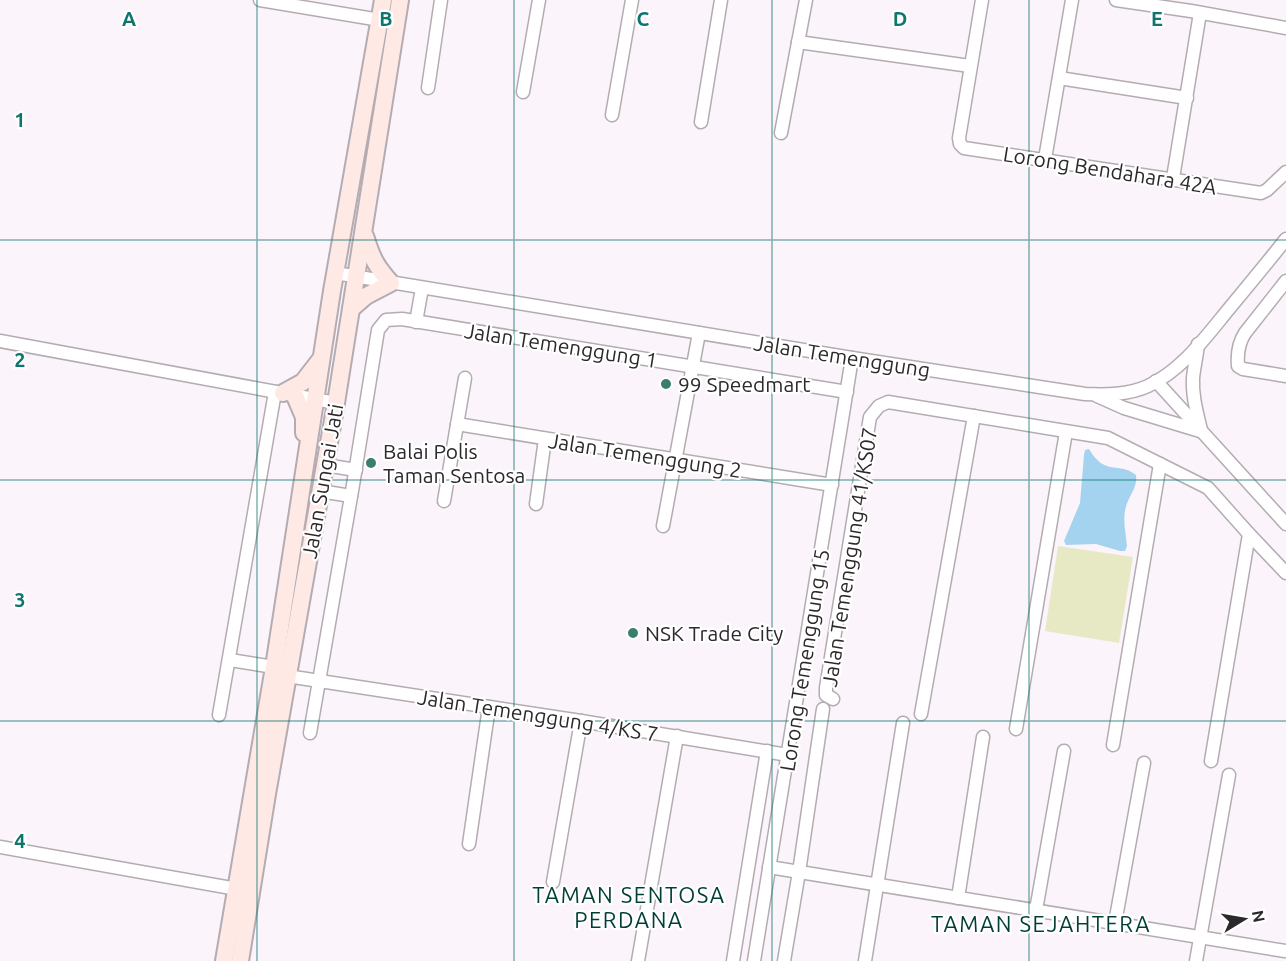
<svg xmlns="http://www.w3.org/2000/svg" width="1286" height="961" viewBox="0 0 1286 961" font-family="Ubuntu,sans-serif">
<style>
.green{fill:#e7e9c4}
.water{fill:#a4d3f0}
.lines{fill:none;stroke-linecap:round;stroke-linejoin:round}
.minor-casing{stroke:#b3acb2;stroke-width:15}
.secondary-casing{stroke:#b3acb2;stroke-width:20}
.minor{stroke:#fff;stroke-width:12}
.secondary{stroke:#fee9e4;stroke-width:16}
.grid{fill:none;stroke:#0f766e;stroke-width:1.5;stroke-opacity:0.55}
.poi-dot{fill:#3a7e71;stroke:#fff;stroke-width:2}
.labels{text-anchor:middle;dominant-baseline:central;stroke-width:4.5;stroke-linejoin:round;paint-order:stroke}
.street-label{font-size:21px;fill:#2c292b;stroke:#fff}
.poi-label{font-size:21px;fill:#2c292b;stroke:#fff;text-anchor:start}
.neighbourhood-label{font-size:22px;letter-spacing:1.5px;fill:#003f35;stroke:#fff}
.grid-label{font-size:20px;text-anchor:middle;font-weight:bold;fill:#0f766e;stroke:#fff;stroke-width:4.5;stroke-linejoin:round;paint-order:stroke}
</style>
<rect width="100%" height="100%" fill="#fbf4fb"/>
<polygon class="green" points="1058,546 1133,557 1119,643 1045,631"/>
<path class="water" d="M1089,449C1105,477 1119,461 1136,475C1138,489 1127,497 1125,511C1123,522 1126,535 1127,546L1125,551H1120L1096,544L1066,545L1064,541L1080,503L1084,455L1085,450Z"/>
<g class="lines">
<defs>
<g id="minor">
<polyline points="260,0 380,20"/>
<polyline points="982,0 959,138 960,144 964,148 1261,193 1267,190 1286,172"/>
<polyline points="1116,0 1191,11 1286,28"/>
<polyline points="798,42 970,66"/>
<polyline points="1059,78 1187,98"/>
<polyline points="428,88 441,0"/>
<polyline points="523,92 539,0"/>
<polyline points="612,115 632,0"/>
<polyline points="701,122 721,0"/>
<polyline points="781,133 806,0"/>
<polyline points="1045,159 1072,0"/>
<polyline points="1173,178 1200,13"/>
<path d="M335,273L852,358L1085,394C1106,395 1128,395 1148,386C1182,370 1205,338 1228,310C1247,287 1267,263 1286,239"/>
<path d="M1286,281L1245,333C1239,342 1237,354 1238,366L1243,369L1286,376"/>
<polyline points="416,322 422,288"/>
<polyline points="0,341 336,403"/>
<path d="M1198,344C1197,356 1194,367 1193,378C1192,396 1197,413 1201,430"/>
<polyline points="1156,381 1286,524"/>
<polyline points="1097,396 1124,408 1200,431"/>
<polyline points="457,424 832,485"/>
<polyline points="325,465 356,470"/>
<polyline points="320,491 351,496"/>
<polyline points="444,501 465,378"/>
<polyline points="536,504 545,439"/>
<polyline points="663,526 699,333"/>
<polyline points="230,660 274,667"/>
<polyline points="287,676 581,721 788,755"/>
<polyline points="833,699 826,695 826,688 870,417 879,406 888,402 1108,438 1208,488 1249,534 1286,573"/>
<polyline points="921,714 974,416"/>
<polyline points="219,715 275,392"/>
<polyline points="1016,729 1066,432"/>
<polyline points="310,733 353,485 378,330 386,320 402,319 847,392"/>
<polyline points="1113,745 1160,464"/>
<polyline points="1211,761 1249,534"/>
<polyline points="469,844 489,707"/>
<polyline points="0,847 237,889"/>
<polyline points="769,867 1285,951"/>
<polyline points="553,882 581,721"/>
<polyline points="958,898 983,737"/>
<polyline points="1036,910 1064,751"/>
<polyline points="1115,923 1144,763"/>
<polyline points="638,961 677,736"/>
<polyline points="733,961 767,751"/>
<polyline points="754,961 852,358"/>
<polyline points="784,961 799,872 823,709"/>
<polyline points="865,961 903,723"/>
<polyline points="1196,961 1229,775"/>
</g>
<g id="secondary">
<path d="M351,309L366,296L391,283C375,265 372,258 365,236"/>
<polyline points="283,393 303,382 320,360"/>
<polyline points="295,396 304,417 304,433"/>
<polyline points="224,961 274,667 332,291 383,0"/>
<polyline points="240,961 267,794 336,403 400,0"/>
</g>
</defs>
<use href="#minor" class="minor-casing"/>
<use href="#secondary" class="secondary-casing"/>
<use href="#minor" class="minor"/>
<use href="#secondary" class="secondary"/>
</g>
<path class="grid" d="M257,0V961M514,0V961M772,0V961M1029,0V961M0,240H1286M0,480H1286M0,721H1286"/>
<g class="poi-dot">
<circle cx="666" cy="384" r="6"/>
<circle cx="371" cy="463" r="6"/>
<circle cx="633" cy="633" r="6"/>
</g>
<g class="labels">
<g class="street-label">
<text transform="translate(1110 170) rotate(9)">Lorong Bendahara 42A</text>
<text transform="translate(561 345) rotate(9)">Jalan Temenggung 1</text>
<text transform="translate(842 356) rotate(9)">Jalan Temenggung</text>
<text transform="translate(645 455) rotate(9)">Jalan Temenggung 2</text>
<text transform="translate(322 481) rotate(-80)">Jalan Sungai Jati</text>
<text transform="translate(849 557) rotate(-81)">Jalan Temenggung 41/KS07</text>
<text transform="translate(804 660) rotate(-81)">Lorong Temenggung 15</text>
<text transform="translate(538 715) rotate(9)">Jalan Temenggung 4/KS 7</text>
</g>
<g class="poi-label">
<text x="678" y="384">99 Speedmart</text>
<text x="383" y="451">Balai Polis<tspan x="383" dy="24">Taman Sentosa</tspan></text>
<text x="645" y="633">NSK Trade City</text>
</g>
<g class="neighbourhood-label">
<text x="629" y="894">TAMAN SENTOSA<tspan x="629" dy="25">PERDANA</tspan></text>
<text x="1041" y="923">TAMAN SEJAHTERA</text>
</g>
</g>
<g class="grid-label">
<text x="129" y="26">A</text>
<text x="386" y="26">B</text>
<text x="643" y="26">C</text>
<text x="900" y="26">D</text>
<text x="1157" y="26">E</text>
<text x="20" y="127">1</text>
<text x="20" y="367">2</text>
<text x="20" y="607">3</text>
<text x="20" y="848">4</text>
</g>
<g transform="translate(1244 919) rotate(79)" stroke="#ffffff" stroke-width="4.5" paint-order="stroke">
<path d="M0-4.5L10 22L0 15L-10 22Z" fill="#2c292b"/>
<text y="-9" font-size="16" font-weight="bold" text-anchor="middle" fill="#2c292b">N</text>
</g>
</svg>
